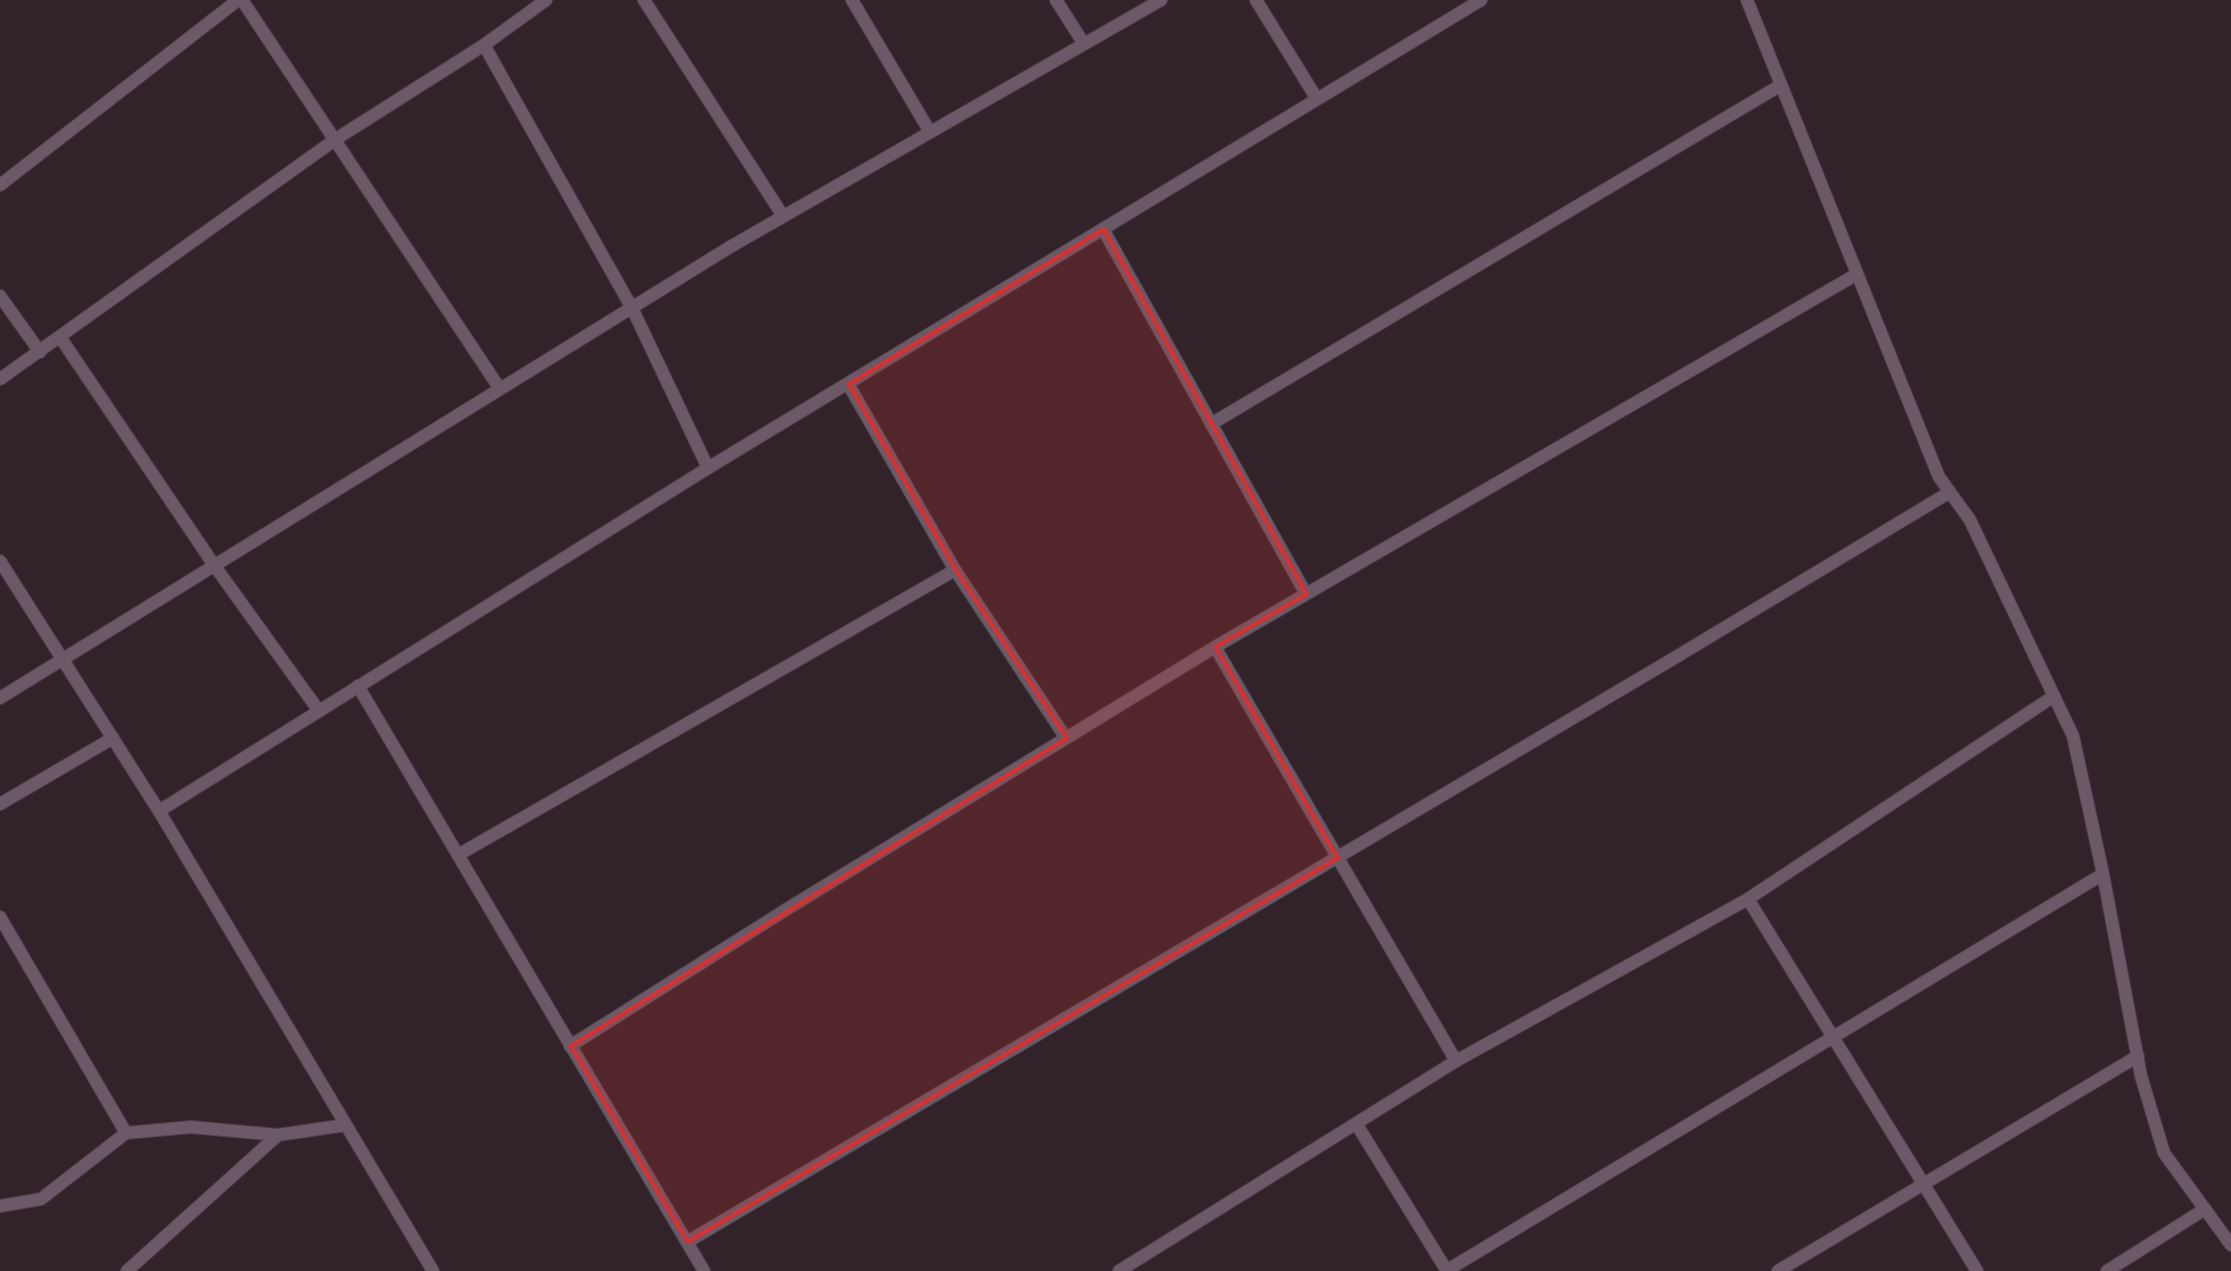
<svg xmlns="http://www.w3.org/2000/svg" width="2231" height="1271" viewBox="0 0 2231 1271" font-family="'Playfair Display',serif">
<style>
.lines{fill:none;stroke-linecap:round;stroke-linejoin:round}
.street-casing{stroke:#4e4046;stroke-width:14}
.street{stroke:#6b5967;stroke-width:12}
.marked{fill:#d73131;fill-opacity:0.2;stroke:#d73131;stroke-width:4;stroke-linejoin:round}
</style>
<rect width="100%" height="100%" fill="#312329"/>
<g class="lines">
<defs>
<g id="street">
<polyline points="242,0 500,389"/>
<polyline points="644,0 783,216"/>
<polyline points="852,0 930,132"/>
<polyline points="1056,0 1084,44"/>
<polyline points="1256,0 1317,99"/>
<polyline points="1747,0 1939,477 1970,520 2073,736 2103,874 2141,1076 2164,1153 2231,1245"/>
<polyline points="484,45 632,308 708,468"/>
<polyline points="0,185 238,0"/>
<polyline points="1103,229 1306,594"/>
<polyline points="0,296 40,352"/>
<polyline points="60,337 214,565 319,711"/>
<polyline points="0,379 336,139 484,45 546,0"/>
<polyline points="848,384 955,570 1066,738"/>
<polyline points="1211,424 1781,85"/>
<polyline points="0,561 159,811 433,1271"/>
<polyline points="1215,647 1456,1061"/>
<polyline points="358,686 704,1271"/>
<polyline points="0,698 730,247 1161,0"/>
<polyline points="0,804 113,738"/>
<polyline points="159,811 708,468 1481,0"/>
<polyline points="458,855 955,570"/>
<polyline points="1748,899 1977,1271"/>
<polyline points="0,917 126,1133"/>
<polyline points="570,1046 787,909 1215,647 1857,274"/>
<polyline points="1357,1125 1447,1271"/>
<polyline points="0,1206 41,1199 126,1133 191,1127 278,1135 346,1125"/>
<polyline points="687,1242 1671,660 1950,492"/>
<polyline points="127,1271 278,1135"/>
<polyline points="1119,1271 1456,1061 1748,899 2054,696"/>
<polyline points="1446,1271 2103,874"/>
<polyline points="1778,1271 2138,1056"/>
<polyline points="2107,1271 2205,1209"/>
</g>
</defs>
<use href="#street" class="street-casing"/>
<use href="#street" class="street"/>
</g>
<path class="marked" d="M1103,229L1306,594L1215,647L1337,858L687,1242L570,1046L1066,738L955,570L848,384Z"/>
</svg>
